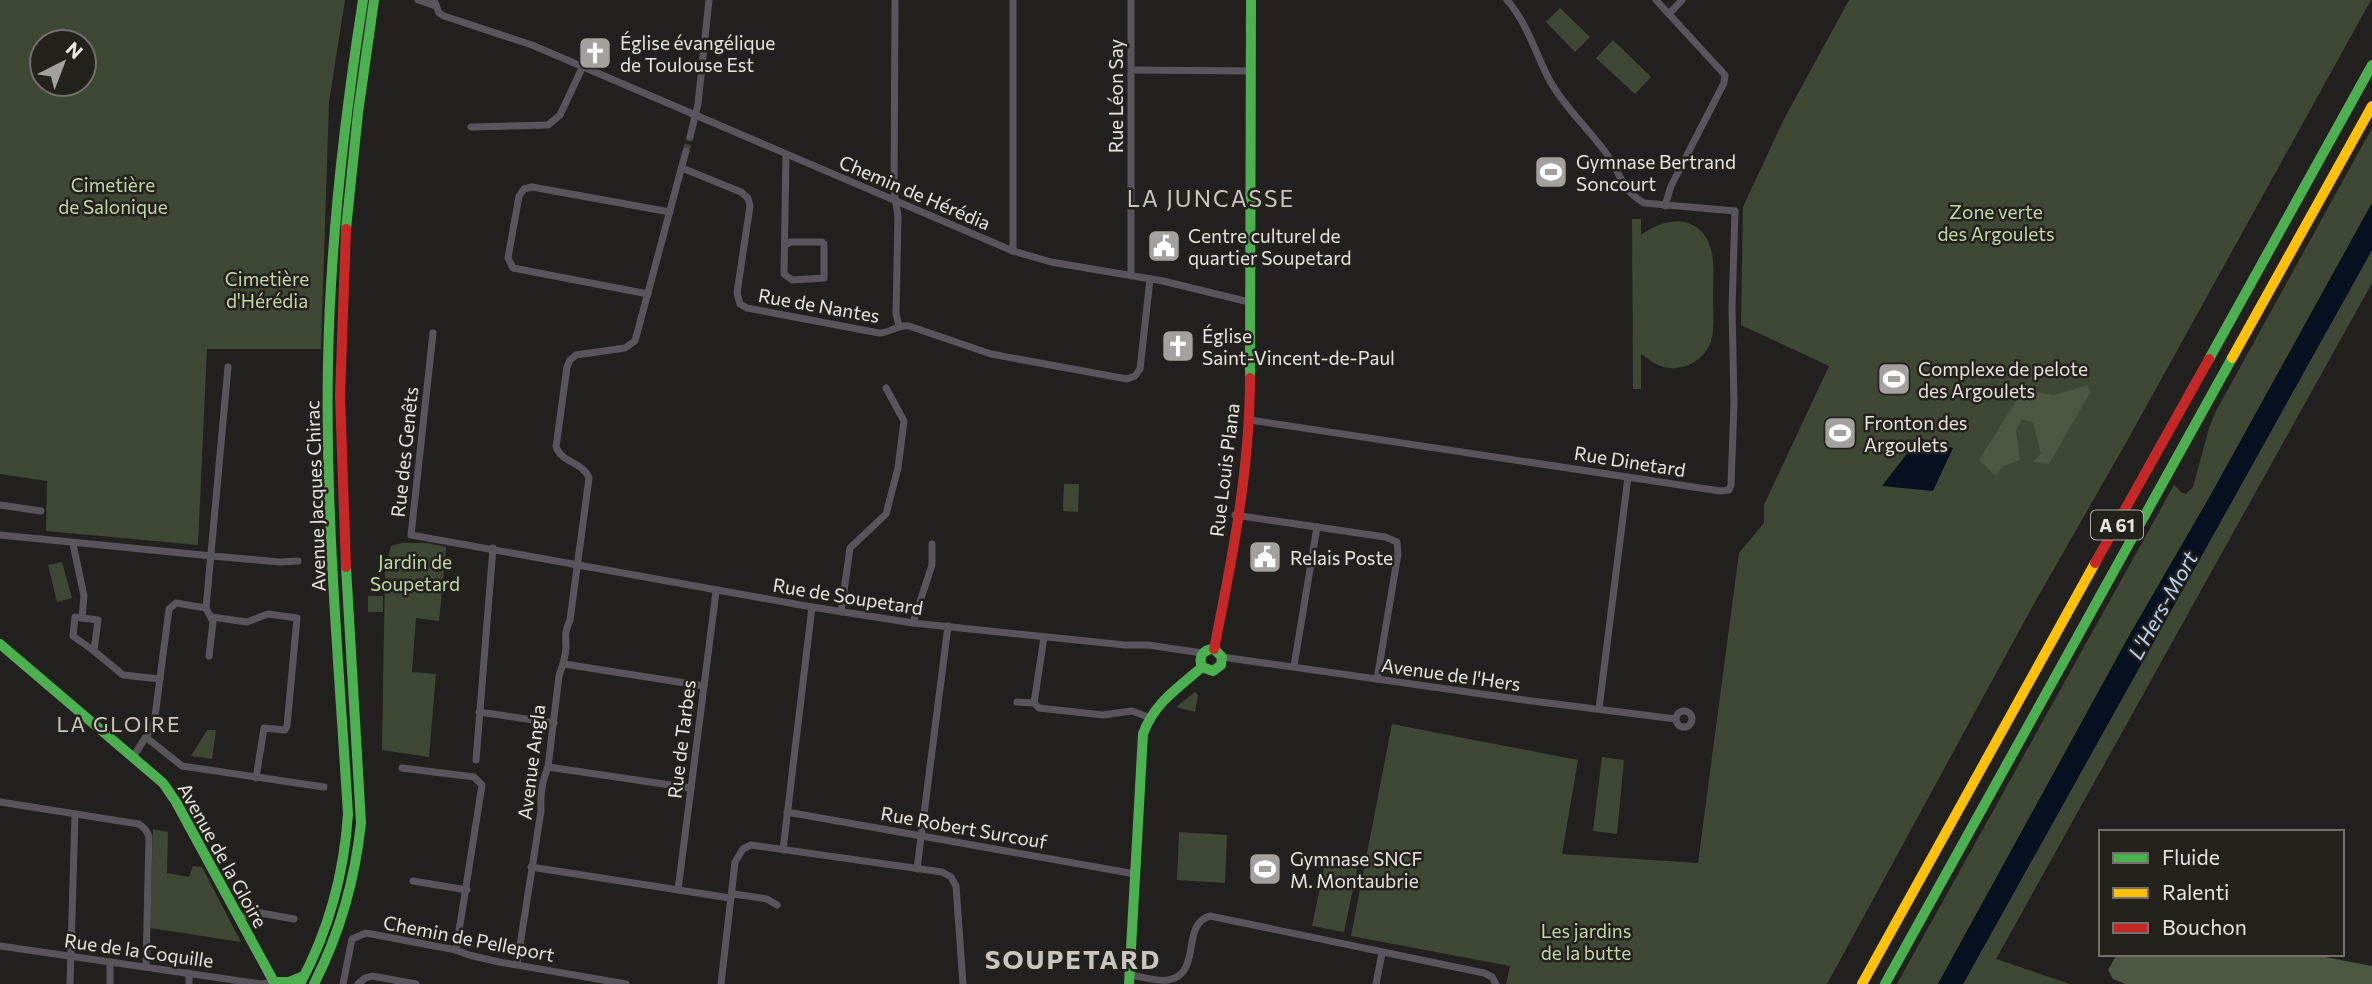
<svg xmlns="http://www.w3.org/2000/svg" width="2372" height="984" viewBox="0 0 2372 984" font-family="Commissioner,sans-serif">
<style>
.green{fill:#3f4835;fill-rule:evenodd}
.forest{fill:#4d5742}
.water{fill:#071121}
.lines{fill:none;stroke-linecap:round;stroke-linejoin:round}
.street-tunnel{stroke:#413e3c;stroke-width:7;stroke-dasharray:7 3.5;stroke-linecap:butt}
.street{stroke:#5a555c;stroke-width:7}
.fast{stroke:#4caf50;stroke-width:10}
.slow{stroke:#ffc107;stroke-width:10}
.jam{stroke:#c62828;stroke-width:10}
.labels{text-anchor:middle;dominant-baseline:central;stroke-width:5;stroke-linejoin:round;paint-order:stroke}
.shield{fill:#25221d;stroke:#aeaaa7;stroke-width:2}
.shield-label{font-size:18px;font-weight:bold;fill:#e8e5e2}
.poi-label{font-size:19px;fill:#e8e5e2;stroke:#25221d;text-anchor:start}
.street-label{font-size:19px;fill:#e8e5e2;stroke:#25221d}
.park-label{font-size:19px;fill:#c1daa8;stroke:#25221d}
.water-label{font-size:21px;font-style:italic;fill:#bad2f7;stroke:#25221d}
.neighbourhood-label{font-size:21px;letter-spacing:2px;fill:#cac5bf;stroke:#25221d}
.quarter-label{font-size:23px;letter-spacing:2px;fill:#cac5bf;stroke:#25221d}
.district-label{font-size:26px;font-weight:bold;letter-spacing:2px;fill:#cac5bf;stroke:#25221d}
</style>
<rect width="100%" height="100%" fill="#23211f"/>
<g class="green">
<path d="M0,0H345L329,102L321,349H207L198,545L46,531L47,481L0,474ZM84,42V84H42V42Z"/>
<polygon points="1849,0 2371,0 2127,441 2031,609 1827,984 1506,984 1510,966 1351,936 1392,724 1578,760 1562,854 1698,863 1739,553 1764,523 1764,505 1829,366 1741,325 1743,207 1784,119"/>
<polygon points="1560,8 1590,37 1575,52 1546,22"/>
<polygon points="1613,40 1651,77 1635,94 1596,58"/>
<polygon points="2372,128 2372,203 2209,498 2129,636 1938,984 1897,984 2174,485 2181,492 2186,494 2193,487 2209,428 2216,411"/>
<path d="M1632,219H1641V235C1665,217 1700,213 1711,249C1715,264 1713,282 1713,298C1713,311 1715,327 1711,341C1705,360 1683,372 1664,367C1655,365 1648,359 1641,354V389H1633Z"/>
<polygon points="2372,250 2372,283 1996,959 2070,984 1963,984"/>
<polygon points="1064,484 1079,484 1078,512 1063,511"/>
<polygon points="402,543 427,543 446,547 439,621 416,618 412,672 436,674 429,757 382,750 385,570 391,546"/>
<polygon points="62,562 72,598 57,602 48,565"/>
<rect x="368" y="596" width="15" height="16"/>
<polygon points="1195,692 1198,695 1195,712 1176,707"/>
<polygon points="207,730 216,730 212,759 191,756"/>
<polygon points="1602,757 1624,760 1617,834 1593,831"/>
<polygon points="153,829 168,832 167,873 189,877 193,866 202,867 241,942 150,928"/>
<polygon points="1179,832 1227,835 1225,883 1177,880"/>
<polygon points="1326,858 1358,865 1344,932 1312,926"/>
</g>
<g class="forest">
<polygon points="2087,385 2091,391 2049,464 2033,462 2041,454 2033,423 2022,419 2016,430 2020,460 2003,466 1996,476 1979,460 2023,390 2054,395"/>
<polygon points="2117,954 2310,954 2372,966 2372,984 2125,984 2113,979 2108,970"/>
</g>
<g class="water">
<polygon points="2372,203 2372,250 1963,984 1938,984 2129,636 2209,498"/>
<polygon points="1919,438 1953,448 1933,491 1882,486"/>
</g>
<g class="lines">
<polyline class="street-tunnel" points="686,151 690,137"/>
<g class="street">
<polyline points="418,0 436,6"/>
<polyline points="434,0 439,13 444,16 532,45 1013,251 1051,262 1163,281 1249,302"/>
<polyline points="895,0 894,191 898,216 896,314 899,326"/>
<polyline points="1656,0 1725,75 1724,83 1671,186 1665,206"/>
<polyline points="1669,14 1682,0"/>
<polyline points="1132,70 1251,71"/>
<polyline points="471,127 548,125 560,115 583,66"/>
<polyline points="690,137 698,104 709,0"/>
<path d="M682,168L741,192L748,198L750,206L737,293L740,304L747,308L879,333C891,333 898,324 909,326L991,354L1127,379L1135,376L1140,369L1150,279"/>
<polyline points="785,245 791,242 822,242 824,244 824,278 792,280 784,274 786,154"/>
<polyline points="1013,251 1013,0"/>
<polyline points="1131,276 1131,0"/>
<polyline points="648,294 513,268 508,258 519,196 524,189 532,187 670,212"/>
<polyline points="433,333 411,535 812,607 913,623 1125,645 1148,645 1202,653"/>
<path d="M1250,420L1720,491L1729,490L1731,485L1734,403L1732,308L1735,211L1644,203C1619,188 1622,174 1606,153C1588,128 1565,108 1550,81C1535,53 1528,24 1507,0"/>
<polyline points="0,505 41,511"/>
<polyline points="1235,515 1385,537 1397,542 1398,554 1377,679"/>
<polyline points="0,535 212,556 280,562 298,561"/>
<polyline points="73,544 84,596 82,618 98,620 94,651 123,675 160,679"/>
<polyline points="841,612 850,548 886,514 898,468 904,421 886,388"/>
<polyline points="212,617 247,622 268,614 297,618 287,726 285,730 264,728 256,778"/>
<polyline points="82,618 75,617 73,636 94,651"/>
<polyline points="913,623 932,565 932,544"/>
<polyline points="209,656 213,622 206,608 228,367"/>
<polyline points="1222,657 1524,700 1676,719"/>
<polyline points="564,664 704,686"/>
<polyline points="1294,666 1317,527"/>
<polyline points="1017,702 1034,703 1039,708 1103,715 1132,711 1148,717"/>
<polyline points="1034,703 1044,637"/>
<polyline points="1599,709 1628,477"/>
<circle cx="1684" cy="719" r="8"/>
<polyline points="479,712 554,723"/>
<polyline points="147,738 182,766 324,787"/>
<polyline points="133,757 154,724 169,609 176,603 206,608"/>
<polyline points="476,760 493,548"/>
<polyline points="548,767 691,788"/>
<polyline points="402,768 474,777 482,785 456,950"/>
<polyline points="0,802 139,824 145,829 149,836 146,967"/>
<polyline points="787,812 1135,874"/>
<polyline points="783,850 812,607"/>
<polyline points="531,867 730,898 734,894 767,899 777,905"/>
<polyline points="917,869 948,626"/>
<polyline points="413,881 467,890"/>
<polyline points="678,890 716,592"/>
<polyline points="239,918 255,912 294,919"/>
<polyline points="0,946 261,984 274,982"/>
<path d="M517,964L541,811C540,796 542,781 548,767L559,676C562,667 565,659 566,648C566,636 564,633 570,620L589,478C583,462 562,463 556,447L567,367L570,360L576,355L625,348L635,341L686,151"/>
<polyline points="189,973 189,984"/>
<path d="M1129,975C1140,976 1157,982 1168,980C1203,974 1180,924 1210,916L1484,973L1492,977L1496,984"/>
<polyline points="70,984 75,814"/>
<polyline points="110,984 110,962"/>
<polyline points="343,984 352,939 366,933 456,950 469,955 499,962 626,984"/>
<polyline points="358,984 365,978 372,976 416,984"/>
<polyline points="721,984 735,862 743,849 751,845 942,872 951,877 956,886 963,984"/>
<polyline points="1376,984 1382,953"/>
</g>
<g class="fast">
<polyline points="346,229 358,113 374,0"/>
<polyline points="2209,359 2372,65"/>
<polyline points="1250,378 1251,0"/>
<polyline points="0,644 163,783 176,802 275,984"/>
<polyline points="1202,667 1213,671 1221,665 1222,657 1214,649"/>
<path d="M1202,667C1198,657 1203,649 1214,649"/>
<polyline points="274,982 289,982 304,976"/>
<path d="M300,984C329,930 344,875 348,814C339,664 325,514 328,364C330,242 344,121 363,0"/>
<path d="M314,984C340,933 355,880 361,823L346,567"/>
<path d="M1129,984L1143,734C1154,703 1178,688 1202,667"/>
<polyline points="1885,984 2232,358"/>
</g>
<g class="slow">
<polyline points="2232,358 2372,106"/>
<polyline points="1862,984 2095,563"/>
</g>
<g class="jam">
<polyline points="2095,563 2209,359"/>
<polyline points="346,567 340,396 346,229"/>
<path d="M1214,649C1232,560 1250,469 1250,378"/>
</g>
</g>
<defs>
<symbol id="church-square" viewBox="-11 -11 22 22"><rect x="-9" y="-9" width="18" height="18" rx="4" fill="#a3a09e" stroke="#25221d"/><path d="M-1.2-6h2.4v3.5h3.3v2.4h-3.3V6h-2.4V-.1h-3.3v-2.4h3.3Z" fill="#fff"/></symbol>
<symbol id="stadium-square" viewBox="-11 -11 22 22"><rect x="-9" y="-9" width="18" height="18" rx="4" fill="#a3a09e" stroke="#25221d"/><path d="M0-5a6.5 5 0 1 0 0 10a6.5 5 0 1 0 0-10ZM-3.5-1.8h7v3.6h-7Z" fill="#fff"/></symbol>
<symbol id="civic-square" viewBox="-11 -11 22 22"><rect x="-9" y="-9" width="18" height="18" rx="4" fill="#a3a09e" stroke="#25221d"/><path d="M-.6-6.5H3V-4.5H.6V-3L4-1V1h2V6H-6V1h2V-1L-.6-3ZM-1.2 2.5V6h2.4V2.5Z" fill="#fff"/></symbol>
</defs>
<g fill-rule="evenodd">
<use href="#church-square" x="576" y="34" width="38" height="38"/>
<use href="#stadium-square" x="1532" y="153" width="38" height="38"/>
<use href="#civic-square" x="1145" y="227" width="38" height="38"/>
<use href="#church-square" x="1159" y="327" width="38" height="38"/>
<use href="#stadium-square" x="1875" y="360" width="38" height="38"/>
<use href="#stadium-square" x="1821" y="414" width="38" height="38"/>
<use href="#civic-square" x="1246" y="538" width="38" height="38"/>
<use href="#stadium-square" x="1246" y="850" width="38" height="38"/>
</g>
<g class="labels">
<rect class="shield" x="2091" y="510.5" width="52" height="29" rx="5"/>
<g class="shield-label">
<text x="2117" y="525">A 61</text>
</g>
<g class="poi-label">
<text x="620" y="42">Église évangélique<tspan x="620" dy="22">de Toulouse Est</tspan></text>
<text x="1576" y="161">Gymnase Bertrand<tspan x="1576" dy="22">Soncourt</tspan></text>
<text x="1188" y="235">Centre culturel de<tspan x="1188" dy="22">quartier Soupetard</tspan></text>
<text x="1202" y="335">Église<tspan x="1202" dy="22">Saint-Vincent-de-Paul</tspan></text>
<text x="1918" y="368">Complexe de pelote<tspan x="1918" dy="22">des Argoulets</tspan></text>
<text x="1864" y="422">Fronton des<tspan x="1864" dy="22">Argoulets</tspan></text>
<text x="1290" y="557">Relais Poste</text>
<text x="1290" y="858">Gymnase SNCF<tspan x="1290" dy="22">M. Montaubrie</tspan></text>
</g>
<g class="street-label">
<text transform="translate(1115 96) rotate(-90)">Rue Léon Say</text>
<text transform="translate(915 192) rotate(23)">Chemin de Hérédia</text>
<text transform="translate(819 305) rotate(10)">Rue de Nantes</text>
<text transform="translate(404 452) rotate(-84)">Rue des Genêts</text>
<text transform="translate(1630 461) rotate(9)">Rue Dinetard</text>
<text transform="translate(1224 470) rotate(-83)">Rue Louis Plana</text>
<text transform="translate(315 496) rotate(-92)">Avenue Jacques Chirac</text>
<text transform="translate(848 596) rotate(9)">Rue de Soupetard</text>
<text transform="translate(1451 674) rotate(8)">Avenue de l'Hers</text>
<text transform="translate(681 739) rotate(-83)">Rue de Tarbes</text>
<text transform="translate(531 762) rotate(-83)">Avenue Angla</text>
<text transform="translate(964 827) rotate(10)">Rue Robert Surcouf</text>
<text transform="translate(223 855) rotate(61)">Avenue de la Gloire</text>
<text transform="translate(469 938) rotate(11)">Chemin de Pelleport</text>
<text transform="translate(139 950) rotate(8)">Rue de la Coquille</text>
</g>
<g class="park-label">
<text x="113" y="184">Cimetière<tspan x="113" dy="22">de Salonique</tspan></text>
<text x="1996" y="211">Zone verte<tspan x="1996" dy="22">des Argoulets</tspan></text>
<text x="267" y="278">Cimetière<tspan x="267" dy="22">d'Hérédia</tspan></text>
<text x="415" y="561">Jardin de<tspan x="415" dy="22">Soupetard</tspan></text>
<text x="1586" y="930">Les jardins<tspan x="1586" dy="22">de la butte</tspan></text>
</g>
<g class="water-label">
<text transform="translate(2162 605) rotate(-61)">L'Hers-Mort</text>
</g>
<g class="neighbourhood-label">
<text x="119" y="723">LA GLOIRE</text>
</g>
<g class="quarter-label">
<text x="1211" y="198">LA JUNCASSE</text>
</g>
<g class="district-label">
<text x="1073" y="958">SOUPETARD</text>
</g>
</g>
<rect x="2099" y="830" width="245" height="126" fill="#25221d" stroke="#73706c" stroke-width="2"/>
<rect x="2113" y="853" width="35" height="10" fill="#4caf50" stroke="#73706c" stroke-width="2"/>
<text x="2162" y="865" font-size="21" fill="#e8e5e2">Fluide</text>
<rect x="2113" y="888" width="35" height="10" fill="#ffc107" stroke="#73706c" stroke-width="2"/>
<text x="2162" y="900" font-size="21" fill="#e8e5e2">Ralenti</text>
<rect x="2113" y="923" width="35" height="10" fill="#c62828" stroke="#73706c" stroke-width="2"/>
<text x="2162" y="935" font-size="21" fill="#e8e5e2">Bouchon</text>
<g transform="translate(63 63) rotate(42)"><circle r="33" fill="#25221d" stroke="#73706c" stroke-width="2"/>
<path d="M0-5L12 26L0 18L-12 26Z" fill="#a3a09e"/>
<text y="-10" font-size="19" font-weight="bold" text-anchor="middle" fill="#e8e5e2">N</text>
</g>
</svg>
